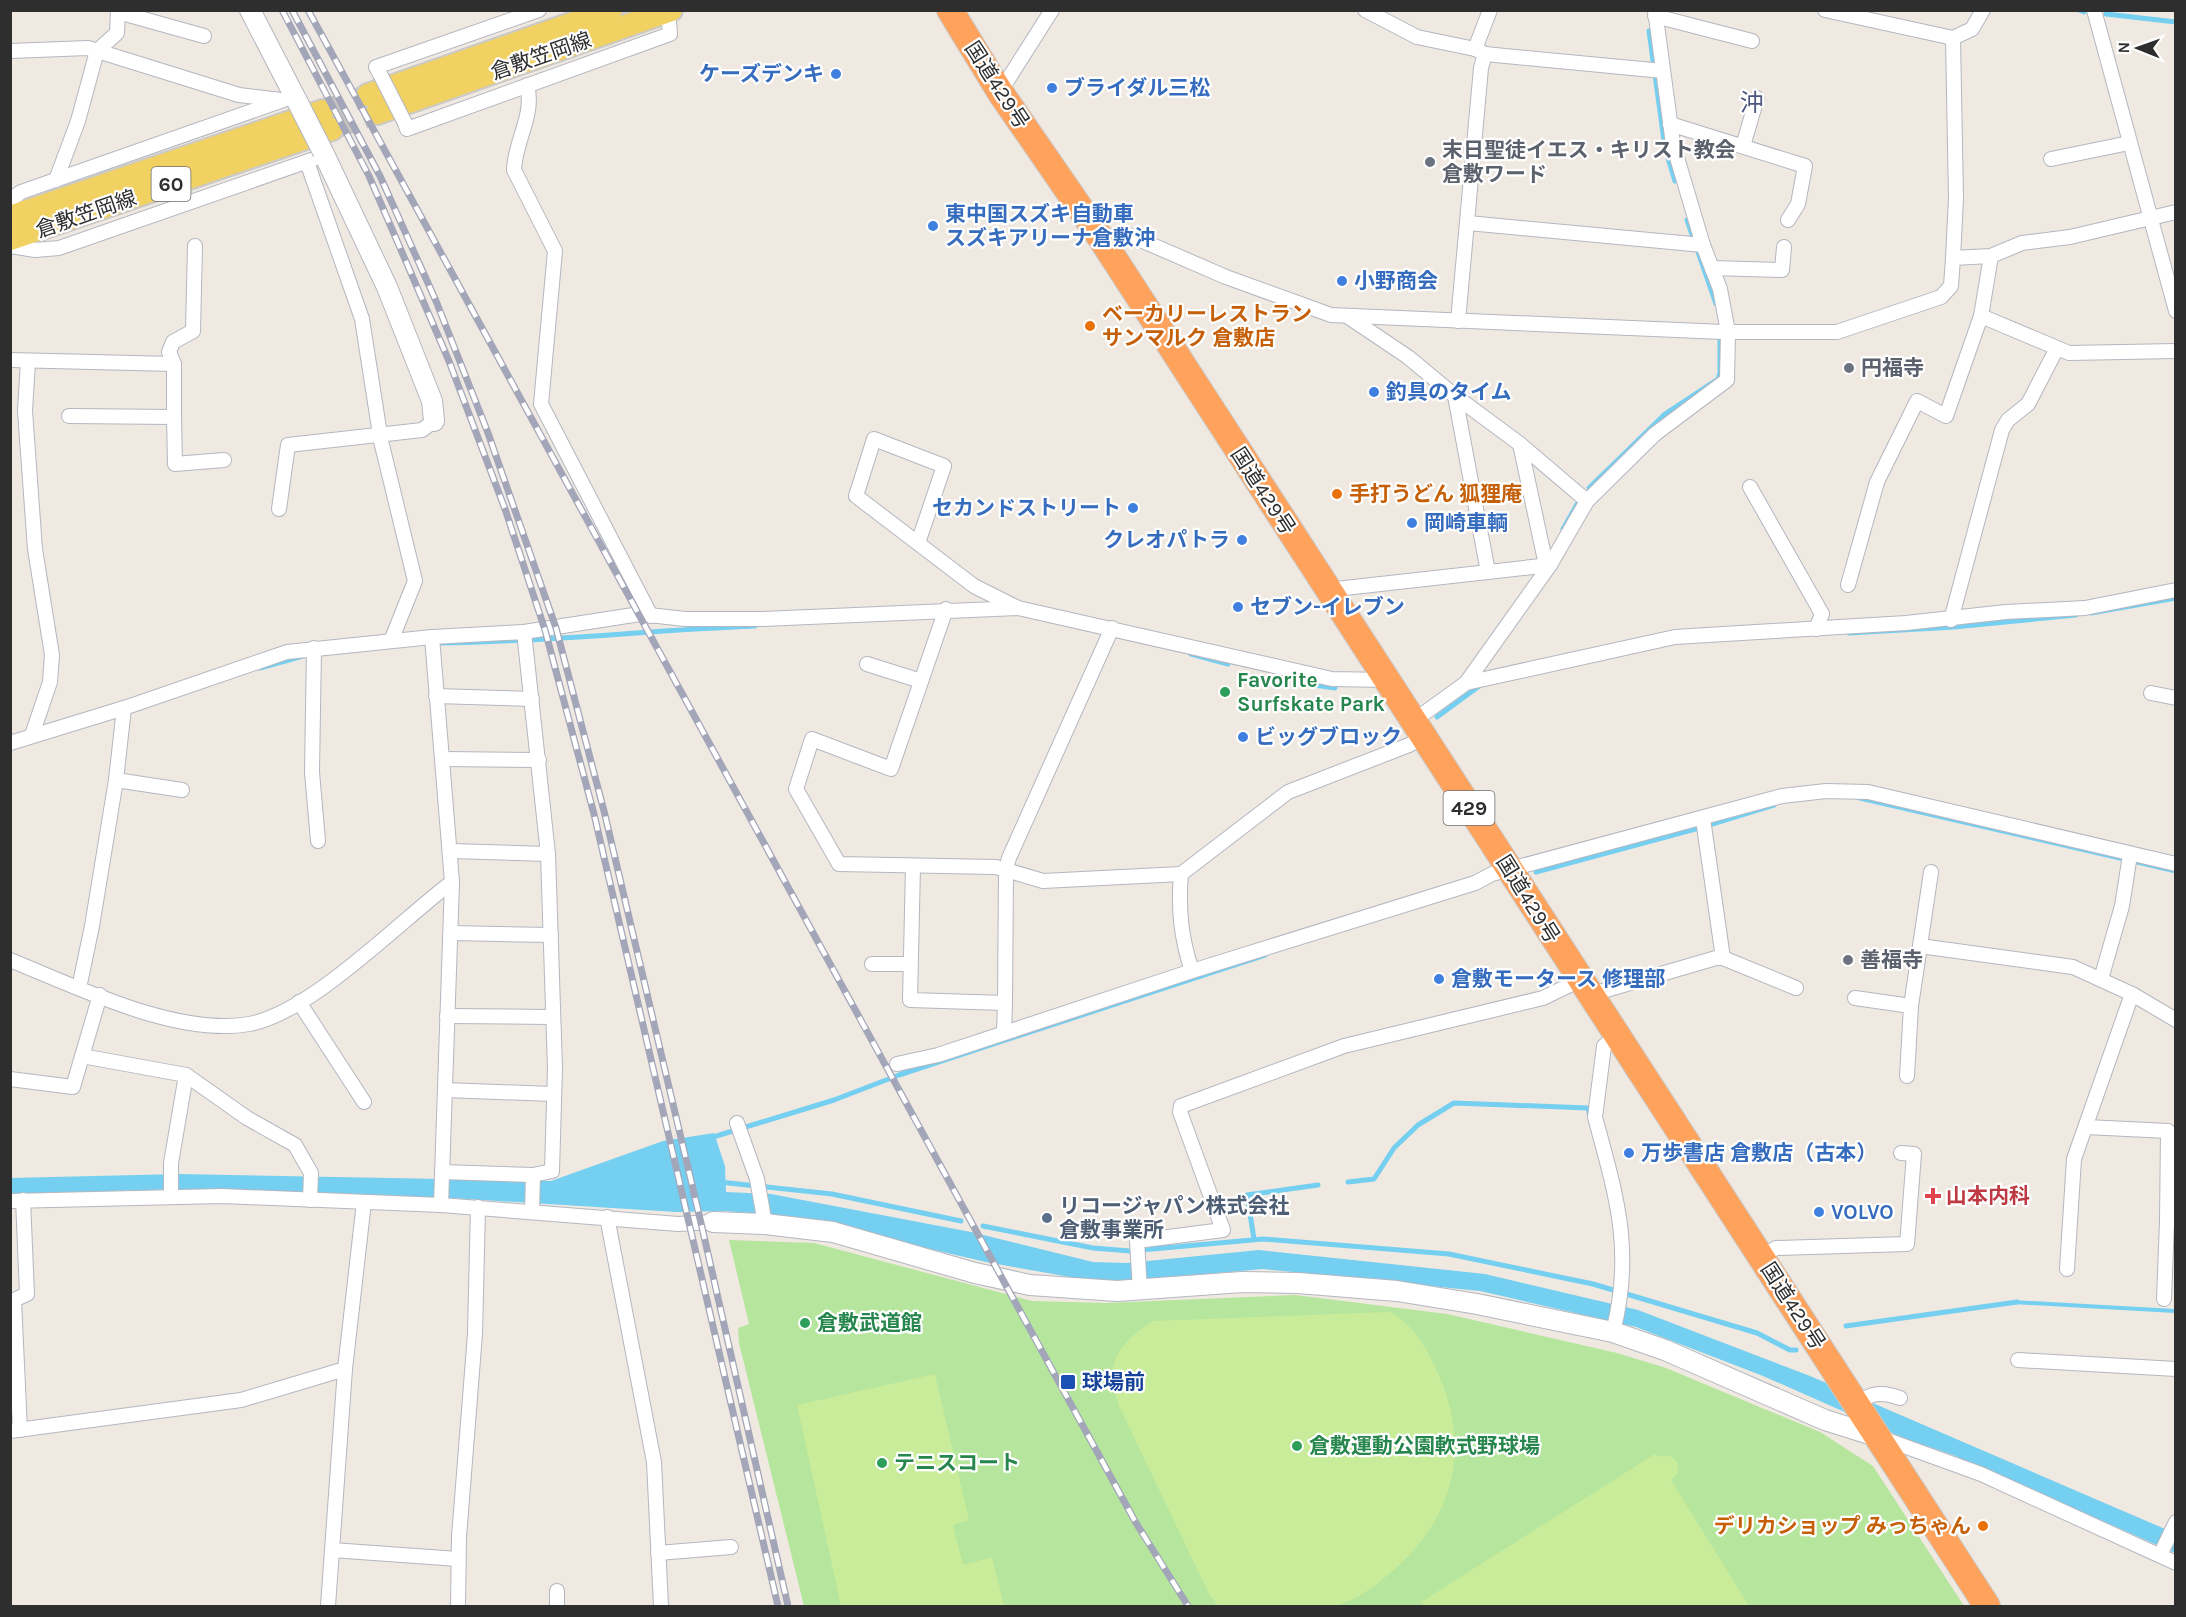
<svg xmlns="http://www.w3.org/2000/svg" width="2186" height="1617" viewBox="0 0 2186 1617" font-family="Karla,'Noto Sans JP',sans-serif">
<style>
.green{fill:#b6e59e}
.pitch{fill:#c9ec9a}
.water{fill:#75cff0}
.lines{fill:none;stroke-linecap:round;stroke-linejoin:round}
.stream{stroke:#75cff0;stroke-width:5}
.primary-tunnel{stroke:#c8c4bd;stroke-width:22;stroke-dasharray:22 11;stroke-linecap:butt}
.street-casing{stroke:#b4b7c1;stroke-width:16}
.secondary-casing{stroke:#b4b7c1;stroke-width:22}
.primary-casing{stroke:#c9c9c9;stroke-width:26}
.highway-casing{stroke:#c9c9c9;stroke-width:28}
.street{stroke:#fff;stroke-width:14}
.secondary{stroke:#fff;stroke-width:20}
.primary{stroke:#f2d163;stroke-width:22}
.highway{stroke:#ffa35c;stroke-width:26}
.rail-casing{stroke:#a3a6b8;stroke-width:7}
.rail{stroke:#fff;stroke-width:4.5;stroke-dasharray:14;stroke-linecap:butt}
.street-bridge-casing{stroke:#b4b7c1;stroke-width:16;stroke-linecap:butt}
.secondary-bridge-casing{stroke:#b4b7c1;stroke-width:22;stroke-linecap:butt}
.street-bridge{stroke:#fff;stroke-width:14}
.secondary-bridge{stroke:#fff;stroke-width:20}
.shop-dot{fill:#3f7fe0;stroke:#fff;stroke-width:2}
.worship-dot{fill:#6b7280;stroke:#fff;stroke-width:2}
.food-dot{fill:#e8710a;stroke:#fff;stroke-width:2}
.leisure-dot{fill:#2e9e5b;stroke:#fff;stroke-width:2}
.health-dot{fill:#e0444e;stroke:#fff;stroke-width:2}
.service-dot{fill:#5c6f8a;stroke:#fff;stroke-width:2}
.transit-dot{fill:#1a4fb4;stroke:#fff;stroke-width:2}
.labels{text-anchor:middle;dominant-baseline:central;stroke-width:4.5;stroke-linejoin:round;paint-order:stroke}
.shield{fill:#fff;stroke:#6d6d6d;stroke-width:1.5}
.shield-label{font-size:20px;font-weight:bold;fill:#2e2e2e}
.street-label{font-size:21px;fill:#2e2e2e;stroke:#fff}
.shop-label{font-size:21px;font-weight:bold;fill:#366cbe;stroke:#fff;text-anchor:start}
.worship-label{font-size:21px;font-weight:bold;fill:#5b616d;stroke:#fff;text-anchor:start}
.food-label{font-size:21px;font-weight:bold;fill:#c56008;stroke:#fff;text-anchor:start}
.leisure-label{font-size:21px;font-weight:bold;fill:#27864d;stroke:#fff;text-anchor:start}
.health-label{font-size:21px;font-weight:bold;fill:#be3a42;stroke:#fff;text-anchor:start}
.service-label{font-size:21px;font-weight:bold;fill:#4e5e75;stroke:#fff;text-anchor:start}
.transit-label{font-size:21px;font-weight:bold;fill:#164399;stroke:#fff;text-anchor:start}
.quarter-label{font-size:24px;fill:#4d5680;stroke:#fff}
</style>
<rect width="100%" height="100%" fill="#efe9e1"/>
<polygon class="green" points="729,1240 814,1243 1032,1301 1106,1303 1295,1295 1447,1314 1617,1353 1666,1368 1820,1432 1873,1466 1964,1606 804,1606 739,1343 738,1328 749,1324"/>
<g class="pitch">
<path d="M1390,1312C1413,1324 1426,1347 1437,1371C1471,1444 1456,1514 1396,1568C1378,1584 1358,1600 1335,1606H1219L1210,1596L1120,1408C1104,1364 1115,1346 1153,1321Z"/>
<polygon points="935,1374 969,1520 953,1525 963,1565 992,1557 1004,1606 841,1606 797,1405"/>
<path d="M1655,1454L1657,1457C1669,1452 1679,1458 1678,1472L1671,1480L1749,1606H1424L1421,1602Z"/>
</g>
<g class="water">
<polygon points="714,1133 725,1166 726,1192 771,1194 971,1232 1093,1262 1127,1263 1259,1250 1485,1274 1638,1310 1810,1376 2165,1529 2175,1534 2175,1553 1953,1455 1908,1440 1763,1376 1636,1327 1480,1291 1263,1269 1126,1281 1092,1281 986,1262 788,1216 725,1211 676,1212 451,1198 181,1189 11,1194 10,1178 180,1174 551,1181 663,1141"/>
<polygon points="2012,1300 2175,1309 2175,1313 2012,1304"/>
</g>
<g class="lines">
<g class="stream">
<polyline points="2079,10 2084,12"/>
<polyline points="2106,14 2176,22"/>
<polyline points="1649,31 1665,148 1675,181"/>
<polyline points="1687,220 1716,304"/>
<polyline points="1589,488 1665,414 1718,379 1720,373 1720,331"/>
<polyline points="1563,529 1579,501"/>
<polyline points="2091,613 2176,598"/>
<polyline points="1849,633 1954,627 2076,615"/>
<path d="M441,643C546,642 650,630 755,626"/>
<polyline points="1191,654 1228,664"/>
<polyline points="260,668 303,656"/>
<polyline points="1307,684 1335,688"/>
<polyline points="1437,717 1482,684"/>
<polyline points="1860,798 2176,871"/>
<polyline points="1536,872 1699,828 1774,805"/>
<polyline points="710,1138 834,1100 899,1075 1265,955"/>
<polyline points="719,1182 832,1194 961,1221"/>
<polyline points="1348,1182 1374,1179 1394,1148 1418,1125 1454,1103 1588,1108 1590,1116"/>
<polyline points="983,1226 1093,1248 1130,1251 1263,1239 1449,1254 1593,1284 1757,1333 1790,1350 1796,1350"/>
<polyline points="1254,1239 1247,1195 1318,1185"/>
<polyline points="1846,1326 2017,1302"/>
</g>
<g class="primary-tunnel">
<polyline points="323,111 368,95"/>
<polyline points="332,129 377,113"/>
</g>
<defs>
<g id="street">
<polyline points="1365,10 1417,37 1475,49 1485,54 1663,71"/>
<polyline points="1825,10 1953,38 1972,29 1983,10"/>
<polyline points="2094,10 2176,311"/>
<polyline points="118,12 204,36"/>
<polyline points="1655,16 1752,41"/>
<polyline points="1475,49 1490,10"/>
<polyline points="10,51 88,48 239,95 281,100"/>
<polyline points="380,74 376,67 539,10"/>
<path d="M527,85C535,115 515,140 514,170L555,251L541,404L651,616"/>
<polyline points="1000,92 1052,10"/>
<polyline points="405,123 407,129 670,34 668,11"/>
<polyline points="1670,124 1805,166 1798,204 1788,220"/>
<polyline points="1743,146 1757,98"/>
<polyline points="2051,159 2129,143"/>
<polyline points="307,162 362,319 381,441 415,581 391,641"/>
<polyline points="56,180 78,121 97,51 117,33 118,10"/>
<polyline points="10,200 21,192 295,96"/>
<polyline points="1468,223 1703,245"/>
<polyline points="1100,237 1129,235 1226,277 1331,315 1723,332 1837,332 1941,297 1951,286 1953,258 1956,199 1953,38"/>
<polyline points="10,246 35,250 59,248 314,159"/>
<polyline points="1953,258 1991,256 2022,243 2070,237 2176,212"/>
<polyline points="1712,268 1782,270 1784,247"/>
<polyline points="1347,316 1408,357 1455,396 1488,572"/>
<polyline points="1981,316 2069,353 2176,351"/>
<polyline points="1458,321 1481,68 1485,54"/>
<polyline points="10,360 174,364"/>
<polyline points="28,361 25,411 35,549 52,655 50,682 32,735"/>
<polyline points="1455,396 1520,444 1587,501"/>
<polyline points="69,416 174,417 174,364 169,352 173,342 193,331 195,246"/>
<polyline points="174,417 175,464 224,460"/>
<polyline points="1520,444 1546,565"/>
<polyline points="1750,487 1822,614 1816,629"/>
<polyline points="279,509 288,445 422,430 434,421"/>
<polyline points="918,543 944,466 874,439 856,496 974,586 1016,607"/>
<polyline points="1848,585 1877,482 1917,401 1946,416 1981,316 1991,256"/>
<polyline points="1327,590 1550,565"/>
<polyline points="946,609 891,769 812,739 796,789 839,864 996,867 1043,881 1181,874"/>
<polyline points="1951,620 2002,430 2008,420 2028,404 2056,350"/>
<polyline points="432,637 452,882 441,1205"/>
<polyline points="314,648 312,772 318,841"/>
<polyline points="867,664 921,681"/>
<polyline points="1466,683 1675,637 1906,623 2006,612 2085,608 2176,590"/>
<polyline points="2151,693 2176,698"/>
<polyline points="436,696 532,699"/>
<polyline points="1412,722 1466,683 1550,565 1587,501 1655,434 1727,380 1728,332 1720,289 1703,245 1673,144 1655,10"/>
<polyline points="10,743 124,708 287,652 432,637 524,632 640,614 685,619 763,619 1018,608 1332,679 1386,680"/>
<polyline points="444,759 539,760"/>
<polyline points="116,780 182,790"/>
<polyline points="1703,819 1723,958"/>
<polyline points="451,851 548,854"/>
<polyline points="913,866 910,1000 1005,1003 1006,869 1009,858 1112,628"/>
<polyline points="452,933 551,935"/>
<polyline points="1920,946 2073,967 2132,994 2176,1020"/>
<path d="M10,960C77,987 177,1037 249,1024C311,1013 400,921 452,882"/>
<polyline points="872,964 910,964"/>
<path d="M1192,971C1181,938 1178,909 1181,874L1288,792L1409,745L1423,737"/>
<polyline points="2101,979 2122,906 2130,855"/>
<polyline points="79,988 92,926 116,780 124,708"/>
<polyline points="1589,995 1716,958 1723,958 1796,988"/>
<polyline points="1855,998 1911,1006"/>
<polyline points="299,1002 364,1102"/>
<polyline points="447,1016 552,1017"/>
<polyline points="1004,1032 1005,1003"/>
<polyline points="82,1056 186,1075 171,1163 171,1196"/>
<polyline points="897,1064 938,1055 1192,971 1475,883 1492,874 1782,796 1826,791 1868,792 2176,864"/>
<polyline points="186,1075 247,1118 295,1145 311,1173 310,1200"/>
<polyline points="1907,1076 1911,1006 1931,872"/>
<polyline points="10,1079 73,1087 100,995"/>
<polyline points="445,1090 553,1094"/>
<polyline points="737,1123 757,1179 765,1224"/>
<polyline points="2086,1127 2168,1131 2167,1221 2176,1221"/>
<polyline points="442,1172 533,1175 552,1171 555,1069 548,854 524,632"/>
<polyline points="10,1201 222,1196 441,1205 678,1224 713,1222"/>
<polyline points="532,1211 533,1175"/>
<polyline points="607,1217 654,1462 661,1606"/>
<polyline points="1761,1257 1776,1248 1907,1244 1914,1154 1901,1153"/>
<polyline points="2067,1269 2074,1159 2132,994"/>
<polyline points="1140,1290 1137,1241 1223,1230 1180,1112 1181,1106 1344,1046 1543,998 1580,980"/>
<polyline points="2164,1299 2167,1221"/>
<path d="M1613,1332C1634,1250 1616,1195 1595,1117L1604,1046L1616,1036"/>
<polyline points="2018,1360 2176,1369"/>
<path d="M1856,1403C1873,1393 1881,1391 1900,1398"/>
<polyline points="20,1430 14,1300 27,1294 23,1200"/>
<polyline points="10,1431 241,1400 345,1369"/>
<polyline points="1879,1437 1981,1474 2176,1563"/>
<polyline points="332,1550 458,1559"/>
<polyline points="658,1553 731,1547"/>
<polyline points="2160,1555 2176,1522"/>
<polyline points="328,1606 345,1369 364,1202"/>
<polyline points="458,1606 459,1537 475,1334 478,1207"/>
<polyline points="557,1606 557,1591"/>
</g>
<g id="secondary">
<polyline points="250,10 297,101"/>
<polyline points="323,152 387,287 432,401 434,421"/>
<polyline points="713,1222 765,1224 833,1232 975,1273 1030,1285 1117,1291 1242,1282 1298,1283 1397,1291 1477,1304 1613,1332 1665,1350 1825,1420 1879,1437"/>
</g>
<g id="primary">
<polyline points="368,95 611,10"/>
<polyline points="377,113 671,10"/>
<polyline points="10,217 323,111"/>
<polyline points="10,239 332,129"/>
</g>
<polyline id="highway" points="950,10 1000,92 1100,237 1987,1606"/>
</defs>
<use href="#street" class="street-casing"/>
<use href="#secondary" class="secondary-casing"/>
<use href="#primary" class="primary-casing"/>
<use href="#highway" class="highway-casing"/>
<use href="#street" class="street"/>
<use href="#secondary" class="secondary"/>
<use href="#primary" class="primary"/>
<use href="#highway" class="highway"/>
<defs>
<g id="rail">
<polyline points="282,10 369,176 449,361 505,509 545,630 594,814 778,1606"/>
<polyline points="292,10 380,176 436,301 488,433 556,628 604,811 701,1223 788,1606"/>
<polyline points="308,10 1136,1523 1188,1606"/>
</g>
</defs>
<use href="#rail" class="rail-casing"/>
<use href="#rail" class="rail"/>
<defs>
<polyline id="street-bridge" points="380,74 405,123"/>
<polyline id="secondary-bridge" points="297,101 323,152"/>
</defs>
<use href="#street-bridge" class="street-bridge-casing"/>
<use href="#secondary-bridge" class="secondary-bridge-casing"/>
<use href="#street-bridge" class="street-bridge"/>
<use href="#secondary-bridge" class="secondary-bridge"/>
</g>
<g class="shop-dot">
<circle cx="836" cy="74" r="6"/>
<circle cx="1052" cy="88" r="6"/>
<circle cx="933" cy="226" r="6"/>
<circle cx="1342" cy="281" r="6"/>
<circle cx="1374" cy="392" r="6"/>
<circle cx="1133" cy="508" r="6"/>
<circle cx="1412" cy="523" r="6"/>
<circle cx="1242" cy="540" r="6"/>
<circle cx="1238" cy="607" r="6"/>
<circle cx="1243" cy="737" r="6"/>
<circle cx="1439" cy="979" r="6"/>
<circle cx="1629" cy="1153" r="6"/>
<circle cx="1819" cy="1212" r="6"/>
</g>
<g class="worship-dot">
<circle cx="1430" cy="162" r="6"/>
<circle cx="1849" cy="368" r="6"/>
<circle cx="1848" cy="960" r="6"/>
</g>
<g class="food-dot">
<circle cx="1090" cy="326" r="6"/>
<circle cx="1337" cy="494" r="6"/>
<circle cx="1983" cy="1526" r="6"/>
</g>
<g class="leisure-dot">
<circle cx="1225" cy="692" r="6"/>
<circle cx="805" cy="1323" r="6"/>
<circle cx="1297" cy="1446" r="6"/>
<circle cx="882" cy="1463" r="6"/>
</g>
<path class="health-dot" d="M1930 1187h6v6h6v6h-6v6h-6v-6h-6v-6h6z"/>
<circle class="service-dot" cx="1047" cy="1218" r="6"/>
<rect class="transit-dot" x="1060" y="1374" width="16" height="16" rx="3"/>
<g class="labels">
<g class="shield">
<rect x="151.5" y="167" width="39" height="34" rx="4.5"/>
<rect x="1443.5" y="791" width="51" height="34" rx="4.5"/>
</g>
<g class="shield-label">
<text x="171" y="184">60</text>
<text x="1469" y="808">429</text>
</g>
<g class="street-label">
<text transform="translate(541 56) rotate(-19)">倉敷笠岡線</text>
<text transform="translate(997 85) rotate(57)">国道429号</text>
<text transform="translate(86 214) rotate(-19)">倉敷笠岡線</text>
<text transform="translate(1263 491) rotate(57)">国道429号</text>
<text transform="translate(1528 899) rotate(58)">国道429号</text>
<text transform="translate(1793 1306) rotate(57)">国道429号</text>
</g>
<g class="shop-label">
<text x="824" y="74" text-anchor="end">ケーズデンキ</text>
<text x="1064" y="88">ブライダル三松</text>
<text x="945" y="214">東中国スズキ自動車<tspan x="945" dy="24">スズキアリーナ倉敷沖</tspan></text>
<text x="1354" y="281">小野商会</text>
<text x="1386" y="392">釣具のタイム</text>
<text x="1121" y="508" text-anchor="end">セカンドストリート</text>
<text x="1424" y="523">岡崎車輌</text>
<text x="1230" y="540" text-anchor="end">クレオパトラ</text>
<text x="1250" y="607">セブン-イレブン</text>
<text x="1255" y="737">ビッグブロック</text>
<text x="1451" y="979">倉敷モータース 修理部</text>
<text x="1641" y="1153">万歩書店 倉敷店（古本）</text>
<text x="1831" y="1212">VOLVO</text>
</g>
<g class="worship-label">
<text x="1442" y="150">末日聖徒イエス・キリスト教会<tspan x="1442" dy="24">倉敷ワード</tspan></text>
<text x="1861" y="368">円福寺</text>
<text x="1860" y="960">善福寺</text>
</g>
<g class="food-label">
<text x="1102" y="314">ベーカリーレストラン<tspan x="1102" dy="24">サンマルク 倉敷店</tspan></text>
<text x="1349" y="494">手打うどん 狐狸庵</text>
<text x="1971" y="1526" text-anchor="end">デリカショップ みっちゃん</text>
</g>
<g class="leisure-label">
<text x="1237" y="680">Favorite<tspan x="1237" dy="24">Surfskate Park</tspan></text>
<text x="817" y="1323">倉敷武道館</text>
<text x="1309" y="1446">倉敷運動公園軟式野球場</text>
<text x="894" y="1463">テニスコート</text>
</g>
<g class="health-label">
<text x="1946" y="1196">山本内科</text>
</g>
<g class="service-label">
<text x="1059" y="1206">リコージャパン株式会社<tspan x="1059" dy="24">倉敷事業所</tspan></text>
</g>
<g class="transit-label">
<text x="1082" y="1382">球場前</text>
</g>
<g class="quarter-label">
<text x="1752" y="103">沖</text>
</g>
</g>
<rect width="2186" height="1617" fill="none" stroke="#2e2e2e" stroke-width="24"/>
<g transform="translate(2138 48) rotate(271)" stroke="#ffffff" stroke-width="4.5" paint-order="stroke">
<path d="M0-4.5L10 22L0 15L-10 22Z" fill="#2e2e2e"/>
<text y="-9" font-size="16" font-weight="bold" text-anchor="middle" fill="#2e2e2e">N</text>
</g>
</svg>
